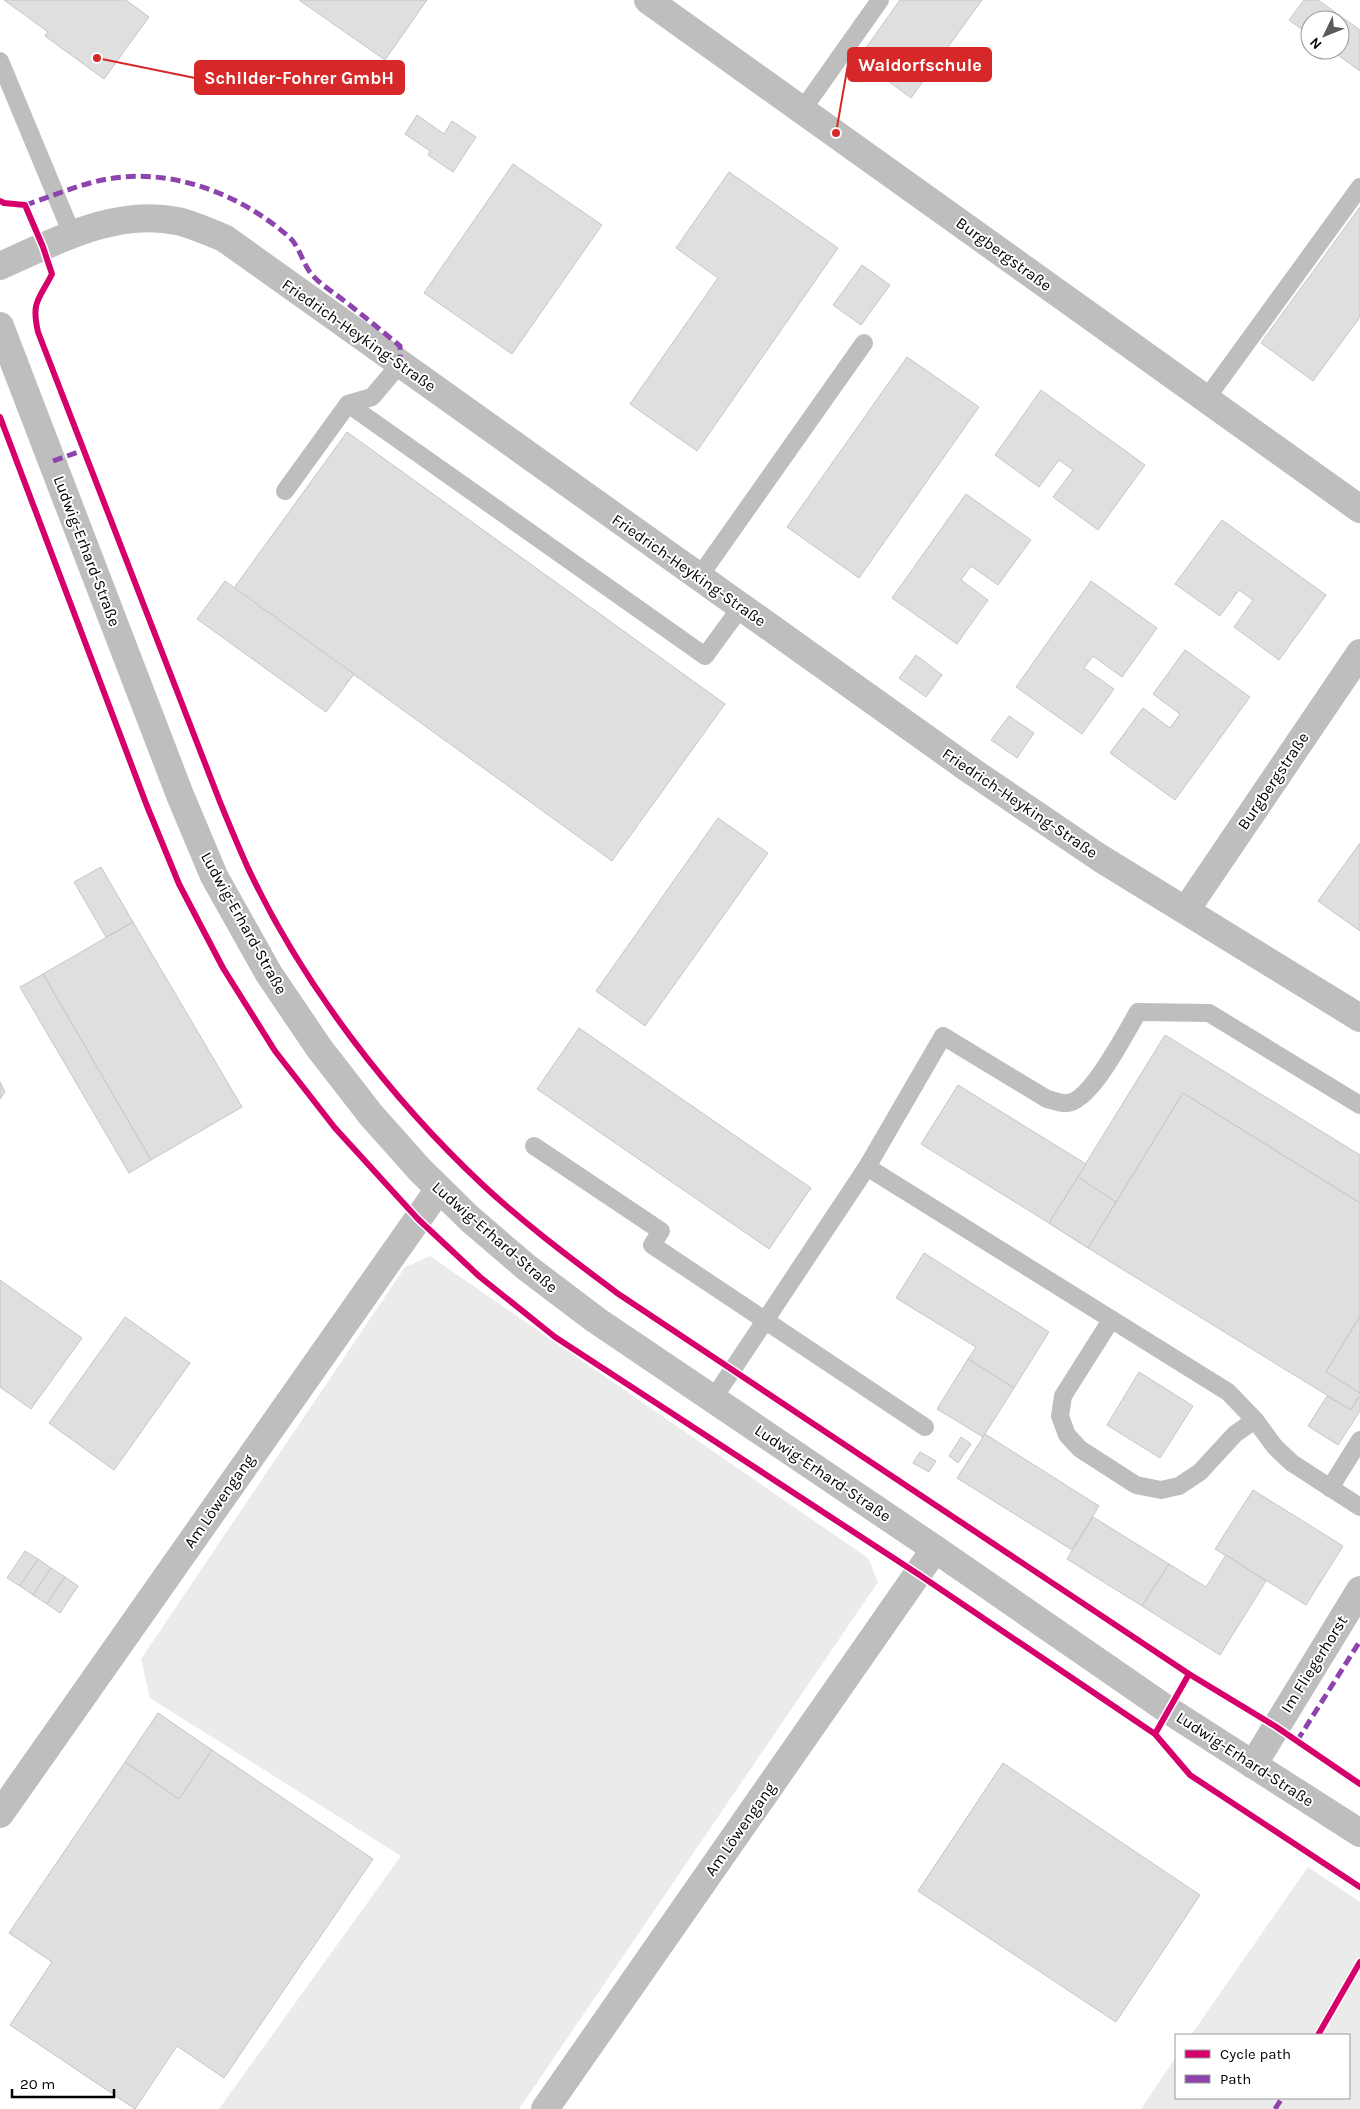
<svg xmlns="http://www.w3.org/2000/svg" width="1360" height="2109" viewBox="0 0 1360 2109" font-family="Karla,sans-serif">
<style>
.green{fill:#ebebeb}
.building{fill:#dfdfdf;stroke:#c6c6c6}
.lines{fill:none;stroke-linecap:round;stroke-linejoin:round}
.service{stroke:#bebebe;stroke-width:18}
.minor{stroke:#bebebe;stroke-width:28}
.quiet{stroke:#8e44ad;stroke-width:5;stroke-dasharray:10 5;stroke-linecap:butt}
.cycleway-casing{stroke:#fff;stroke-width:9}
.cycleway{stroke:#d6006c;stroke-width:6}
.labels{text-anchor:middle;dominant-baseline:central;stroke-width:4;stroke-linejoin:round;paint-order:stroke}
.street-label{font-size:16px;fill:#000;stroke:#fff}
.leader{fill:none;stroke:#d62828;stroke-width:2}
.callout-dot{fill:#d62828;stroke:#fff;stroke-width:2}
.callout{fill:#d62828;stroke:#d62828;stroke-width:2}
.callout-label{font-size:18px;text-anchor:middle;font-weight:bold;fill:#fff}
</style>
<rect width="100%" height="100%" fill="#fff"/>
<g class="green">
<polygon points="430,1256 868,1558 878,1582 519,2109 219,2109 401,1856 150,1698 141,1659 405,1267"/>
<polygon points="1308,1867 1360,1902 1360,2109 1141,2109 1176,2057 1176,2098 1349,2098 1349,2035 1191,2035"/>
</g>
<g class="building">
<polygon points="4,0 126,0 149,17 104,79 45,36 48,32"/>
<polygon points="299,0 427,0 385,60"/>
<polygon points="900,0 982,0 911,98 858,59"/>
<polygon points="1304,0 1318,0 1360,30 1360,71 1331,50 1340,50 1340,20 1310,20 1310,35 1289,20"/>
<polygon points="417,115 444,134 452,121 476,137 453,172 428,155 430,151 405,134"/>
<polygon points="513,164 602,225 512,354 424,293"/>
<polygon points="729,172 838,248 697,451 630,404 718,278 676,248"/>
<polygon points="1360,207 1360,317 1313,381 1261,343"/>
<polygon points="862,265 890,285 861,325 833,305"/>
<polygon points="907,357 979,407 859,578 787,527"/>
<polygon points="1041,390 1145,465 1098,530 1053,497 1073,470 1059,460 1039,487 995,455"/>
<polygon points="347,432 725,704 612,861 234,588"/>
<polygon points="966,494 1031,540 998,585 971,566 961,580 988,600 957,644 892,598"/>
<polygon points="1222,520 1326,595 1279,660 1234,627 1253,600 1239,590 1220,616 1175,584"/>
<polygon points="225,581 354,674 326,712 197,619"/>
<polygon points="1091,581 1157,628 1122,677 1093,656 1084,668 1114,689 1082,734 1016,687"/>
<polygon points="1185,650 1250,697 1175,800 1110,753 1143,708 1170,728 1180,714 1153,694"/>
<polygon points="916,655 942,675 926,697 899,678"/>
<polygon points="1009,716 1034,733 1017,758 991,740"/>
<polygon points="718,818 768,853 645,1026 596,991"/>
<polygon points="1360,843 1360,931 1318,901"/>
<polygon points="101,867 133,922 106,937 74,882"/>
<polygon points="133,922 242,1107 151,1160 43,974"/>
<polygon points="43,974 151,1160 129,1173 20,987"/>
<polygon points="579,1028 811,1188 769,1249 537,1089"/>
<polygon points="1165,1035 1360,1155 1360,1203 1183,1093 1088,1248 1049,1223"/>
<polygon points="0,1082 5,1092 0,1099"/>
<polygon points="958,1085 1086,1164 1049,1223 921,1144"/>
<polygon points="1183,1093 1360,1203 1360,1316 1326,1372 1360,1393 1351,1410 1088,1248"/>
<polygon points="1078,1177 1116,1202 1088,1248 1049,1223"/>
<polygon points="924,1253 1049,1332 1014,1388 968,1359 976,1347 896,1298"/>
<polygon points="0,1280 82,1338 31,1409 0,1387"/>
<polygon points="1360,1316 1360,1393 1326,1372"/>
<polygon points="125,1317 190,1363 114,1470 49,1423"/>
<polygon points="968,1359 1014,1388 983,1437 937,1409"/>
<polygon points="1139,1372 1193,1406 1160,1458 1107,1425"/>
<polygon points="1327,1396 1351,1410 1360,1396 1360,1411 1338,1445 1308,1426"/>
<polygon points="985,1434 1099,1506 1072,1550 957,1478"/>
<polygon points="961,1437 971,1444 958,1463 949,1456"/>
<polygon points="920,1452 936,1461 929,1472 913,1463"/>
<polygon points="1253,1490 1343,1546 1306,1605 1215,1549"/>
<polygon points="1093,1517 1169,1564 1142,1606 1067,1559"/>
<polygon points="25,1551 38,1559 20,1586 7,1578"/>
<polygon points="1226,1555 1266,1581 1220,1655 1142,1606 1169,1564 1206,1587"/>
<polygon points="38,1559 51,1568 33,1595 20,1586"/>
<polygon points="51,1568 65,1577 47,1604 33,1595"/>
<polygon points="65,1577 78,1586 60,1613 47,1604"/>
<polygon points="158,1713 212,1750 179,1799 125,1762"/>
<polygon points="212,1750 373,1859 224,2078 177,2046 135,2109 10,2025 52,1962 9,1933 125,1762 179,1799"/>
<polygon points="1003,1763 1200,1895 1116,2022 918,1891"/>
</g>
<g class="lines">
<g class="service">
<polyline points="0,61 72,234"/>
<polyline points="803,109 880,0"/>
<polyline points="1206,399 1360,187"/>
<polyline points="348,404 705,656 741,607"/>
<polyline points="285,491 348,404 372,397 400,364"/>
<polyline points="699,577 864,343"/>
<path d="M1360,1105L1209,1013L1138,1012C1126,1032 1091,1102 1067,1103C1061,1104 1053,1100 1047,1099L943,1036L867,1167L1228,1392L1255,1420L1275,1447L1292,1463L1360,1507"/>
<polyline points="534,1146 661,1231 652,1245 925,1427"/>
<polyline points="1111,1320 1063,1396 1060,1416 1067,1435 1080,1449 1136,1485 1161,1490 1179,1486 1200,1472 1235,1434 1255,1420"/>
<polyline points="713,1399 867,1167"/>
<polyline points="1330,1488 1360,1440"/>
</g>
<g class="minor">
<polyline points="648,0 1360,509"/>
<path d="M0,266C54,242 115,208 177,221C192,224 208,232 224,238L973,772L1100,858L1360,1018"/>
<polyline points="0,326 180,795 214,876 269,974 319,1048 371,1115 420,1170 470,1219 526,1267 596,1320 935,1549 1168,1710 1360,1833"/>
<polyline points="1186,910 1360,653"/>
<polyline points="1253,1765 1360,1590"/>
<polyline points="0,1814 439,1189"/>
<polyline points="545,2109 935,1549"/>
</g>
<g class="quiet">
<path d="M25,205C47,198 68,189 90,183C160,163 235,190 288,236C301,247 302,265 314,277C324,287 336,294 347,303C365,317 382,331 400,346V364"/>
<polyline points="53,461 84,450"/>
<polyline points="1297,1741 1360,1641"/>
<polyline points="1275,2109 1282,2098"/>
</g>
<defs>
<g id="cycleway">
<path d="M0,201L4,203L25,205L43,247L52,274C39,300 31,301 38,332L220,802C229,824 238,846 248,868C303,985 390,1098 484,1186C526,1225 572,1259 617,1293L1189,1674L1275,1726L1360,1784"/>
<polyline points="0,417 147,806 179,884 223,968 275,1051 335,1128 418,1219 480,1277 555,1337 918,1574 1155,1734"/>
<polyline points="1189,1674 1155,1734 1190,1775 1360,1887"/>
<polyline points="1318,2035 1360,1962"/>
</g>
</defs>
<use href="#cycleway" class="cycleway-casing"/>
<use href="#cycleway" class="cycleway"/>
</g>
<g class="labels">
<g class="street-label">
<text transform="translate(1004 254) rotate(36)">Burgbergstraße</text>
<text transform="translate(359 335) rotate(35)">Friedrich-Heyking-Straße</text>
<text transform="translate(87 551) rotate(69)">Ludwig-Erhard-Straße</text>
<text transform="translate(689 570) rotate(35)">Friedrich-Heyking-Straße</text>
<text transform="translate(1273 781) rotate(-56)">Burgbergstraße</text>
<text transform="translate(1020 803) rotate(34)">Friedrich-Heyking-Straße</text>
<text transform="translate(244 923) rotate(61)">Ludwig-Erhard-Straße</text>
<text transform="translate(495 1237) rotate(41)">Ludwig-Erhard-Straße</text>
<text transform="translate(823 1473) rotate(34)">Ludwig-Erhard-Straße</text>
<text transform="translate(219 1501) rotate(-55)">Am Löwengang</text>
<text transform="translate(1314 1664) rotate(-58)">Im Fliegerhorst</text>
<text transform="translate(1245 1759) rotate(33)">Ludwig-Erhard-Straße</text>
<text transform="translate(740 1829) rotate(-55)">Am Löwengang</text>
</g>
</g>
<path class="leader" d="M836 133L848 64M97 58L195 78"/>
<g class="callout-dot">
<circle cx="836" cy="133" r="5"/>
<circle cx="97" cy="58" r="5"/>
</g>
<g class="callout">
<rect x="848" y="48" width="143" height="33" rx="5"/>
<rect x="195" y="61" width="209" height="33" rx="5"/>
</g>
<g class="callout-label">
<text x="920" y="71">Waldorfschule</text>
<text x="299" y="84">Schilder-Fohrer GmbH</text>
</g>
<rect x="1175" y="2034" width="175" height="65" fill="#ffffff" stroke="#999999"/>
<rect x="1185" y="2050" width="25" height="8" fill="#d6006c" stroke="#999999"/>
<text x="1220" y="2059" font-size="15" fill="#000000">Cycle path</text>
<rect x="1185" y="2075" width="25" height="8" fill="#8e44ad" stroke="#999999"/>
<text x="1220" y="2084" font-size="15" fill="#000000">Path</text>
<g transform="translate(1325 35) rotate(227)"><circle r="24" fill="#ffffff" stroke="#999999"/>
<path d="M0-4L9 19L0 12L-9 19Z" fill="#595959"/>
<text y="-8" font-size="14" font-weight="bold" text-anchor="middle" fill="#000000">N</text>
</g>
<path d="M12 2089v8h102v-8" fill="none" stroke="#000000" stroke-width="2.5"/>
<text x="20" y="2089" font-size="15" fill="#000000" stroke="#ffffff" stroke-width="4" paint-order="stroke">20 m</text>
</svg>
